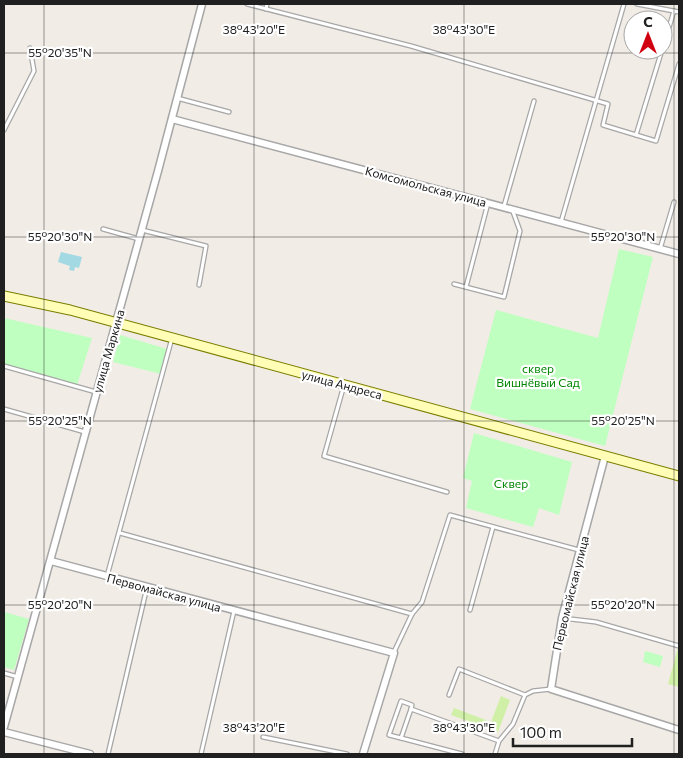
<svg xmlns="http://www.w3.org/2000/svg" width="683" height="758" viewBox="0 0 683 758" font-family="Commissioner,sans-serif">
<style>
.grass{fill:#d0f0a7}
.park{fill:#bfffbf}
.water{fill:#a2d9e3}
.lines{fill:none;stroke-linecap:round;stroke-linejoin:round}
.lane-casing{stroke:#a7a7a7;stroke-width:5.5}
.street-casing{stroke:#a7a7a7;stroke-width:9}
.secondary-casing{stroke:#7a7e00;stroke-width:11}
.lane{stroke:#fff;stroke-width:3}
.street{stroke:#fff;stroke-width:6}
.secondary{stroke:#fffdb6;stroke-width:9}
.ticks{fill:none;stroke:#202020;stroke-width:1;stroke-opacity:0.45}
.labels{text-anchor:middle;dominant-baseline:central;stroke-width:4.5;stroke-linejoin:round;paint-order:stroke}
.street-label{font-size:12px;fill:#202020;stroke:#fff}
.park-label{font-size:12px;fill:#018602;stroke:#fff}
.ticks-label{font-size:12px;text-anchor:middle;fill:#202020;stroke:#fff;stroke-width:4.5;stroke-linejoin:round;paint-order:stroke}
</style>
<rect width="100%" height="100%" fill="#f1ece5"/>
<g class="grass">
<polygon points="678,648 679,648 679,687 668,684"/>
<polygon points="501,696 510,700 498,732 451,715 454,708 491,722"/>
</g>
<g class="park">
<polygon points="619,249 653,257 605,446 470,409 496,310 598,338"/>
<polygon points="4,318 92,338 77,385 4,365"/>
<polygon points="120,335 167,349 161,374 113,362"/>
<polygon points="474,433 572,462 559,515 539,508 533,527 466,508 472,481 463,478"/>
<polygon points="4,612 29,619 14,670 4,667"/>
<polygon points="645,651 663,656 660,667 643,662"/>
</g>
<polygon class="water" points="61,252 82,257 79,268 75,267 74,271 69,270 70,266 58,262"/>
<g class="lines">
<defs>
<g id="lane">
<polyline points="247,4 411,46 608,104 603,125 656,141 679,64"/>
<polyline points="637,4 679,12"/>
<polyline points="266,9 267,4"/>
<polyline points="663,47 674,11"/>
<polyline points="177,98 229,112"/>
<polyline points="4,130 34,71 30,48"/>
<polyline points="636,135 662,50"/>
<polyline points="504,206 534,101"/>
<polyline points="561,222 624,4"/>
<polyline points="103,229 139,239"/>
<polyline points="142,230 206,246 199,285"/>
<polyline points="660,249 674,202"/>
<polyline points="454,284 504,297 520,231 512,209"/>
<polyline points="466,287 488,203"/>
<polyline points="4,366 96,392"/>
<polyline points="344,385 324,456 447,492"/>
<polyline points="4,409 85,432"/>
<polyline points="120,533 412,614"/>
<polyline points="107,576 172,338"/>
<polyline points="470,610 493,527"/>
<polyline points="562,618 596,622 679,646"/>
<polyline points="394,652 412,614 422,602 450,515 579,550"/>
<polyline points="4,673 18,677"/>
<polyline points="449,695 459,669 525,695"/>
<polyline points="263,737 347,754"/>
<polyline points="401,738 389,735 401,701 412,705 411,709"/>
<polyline points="108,754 147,587"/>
<polyline points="201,754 234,611"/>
<polyline points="462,754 401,738 411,709 499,741"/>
<polyline points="495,754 499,741 513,724 525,695 533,691 551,689"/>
</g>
<g id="street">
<polyline points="172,119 679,254"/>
<polyline points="605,456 562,618 551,689 679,730"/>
<polyline points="51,561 394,653 363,754"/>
<polyline points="4,727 158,171 202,4"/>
<polyline points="4,732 90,754"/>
</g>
<polyline id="secondary" points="4,296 70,310 679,476"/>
</defs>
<use href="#lane" class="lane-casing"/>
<use href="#street" class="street-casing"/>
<use href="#secondary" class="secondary-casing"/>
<use href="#lane" class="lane"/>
<use href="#street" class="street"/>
<use href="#secondary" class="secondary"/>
</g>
<path class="ticks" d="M44,4V754M254,4V754M464,4V754M674,4V754M4,53H679M4,237H679M4,421H679M4,605H679"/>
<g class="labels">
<g class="street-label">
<text transform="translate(426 186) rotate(15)">Комсомольская улица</text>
<text transform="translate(108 351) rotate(-74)">улица Маркина</text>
<text transform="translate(342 384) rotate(15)">улица Андреса</text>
<text transform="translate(164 592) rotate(15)">Первомайская улица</text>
<text transform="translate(570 593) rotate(-76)">Первомайская улица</text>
</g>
<g class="park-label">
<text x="538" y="368">сквер<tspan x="538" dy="14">Вишнёвый Сад</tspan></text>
<text x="511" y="483">Сквер</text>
</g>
</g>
<g class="ticks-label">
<text x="254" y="34">38°43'20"E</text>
<text x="464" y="34">38°43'30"E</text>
<text x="60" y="57">55°20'35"N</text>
<text x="60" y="241">55°20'30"N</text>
<text x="623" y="241">55°20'30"N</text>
<text x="60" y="425">55°20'25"N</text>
<text x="623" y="425">55°20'25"N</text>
<text x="60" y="609">55°20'20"N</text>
<text x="623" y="609">55°20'20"N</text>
<text x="254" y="732">38°43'20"E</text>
<text x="464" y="732">38°43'30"E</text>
</g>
<rect width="683" height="758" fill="none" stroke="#202020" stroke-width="10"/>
<g transform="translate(648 35)"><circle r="24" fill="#ffffff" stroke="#a6a6a6"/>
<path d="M0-4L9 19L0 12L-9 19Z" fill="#d00010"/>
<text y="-8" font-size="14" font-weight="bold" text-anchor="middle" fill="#202020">С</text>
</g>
<path d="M513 738v8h119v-8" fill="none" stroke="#202020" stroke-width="2.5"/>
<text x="520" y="738" font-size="15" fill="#202020" stroke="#ffffff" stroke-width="4" paint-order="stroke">100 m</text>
</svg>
